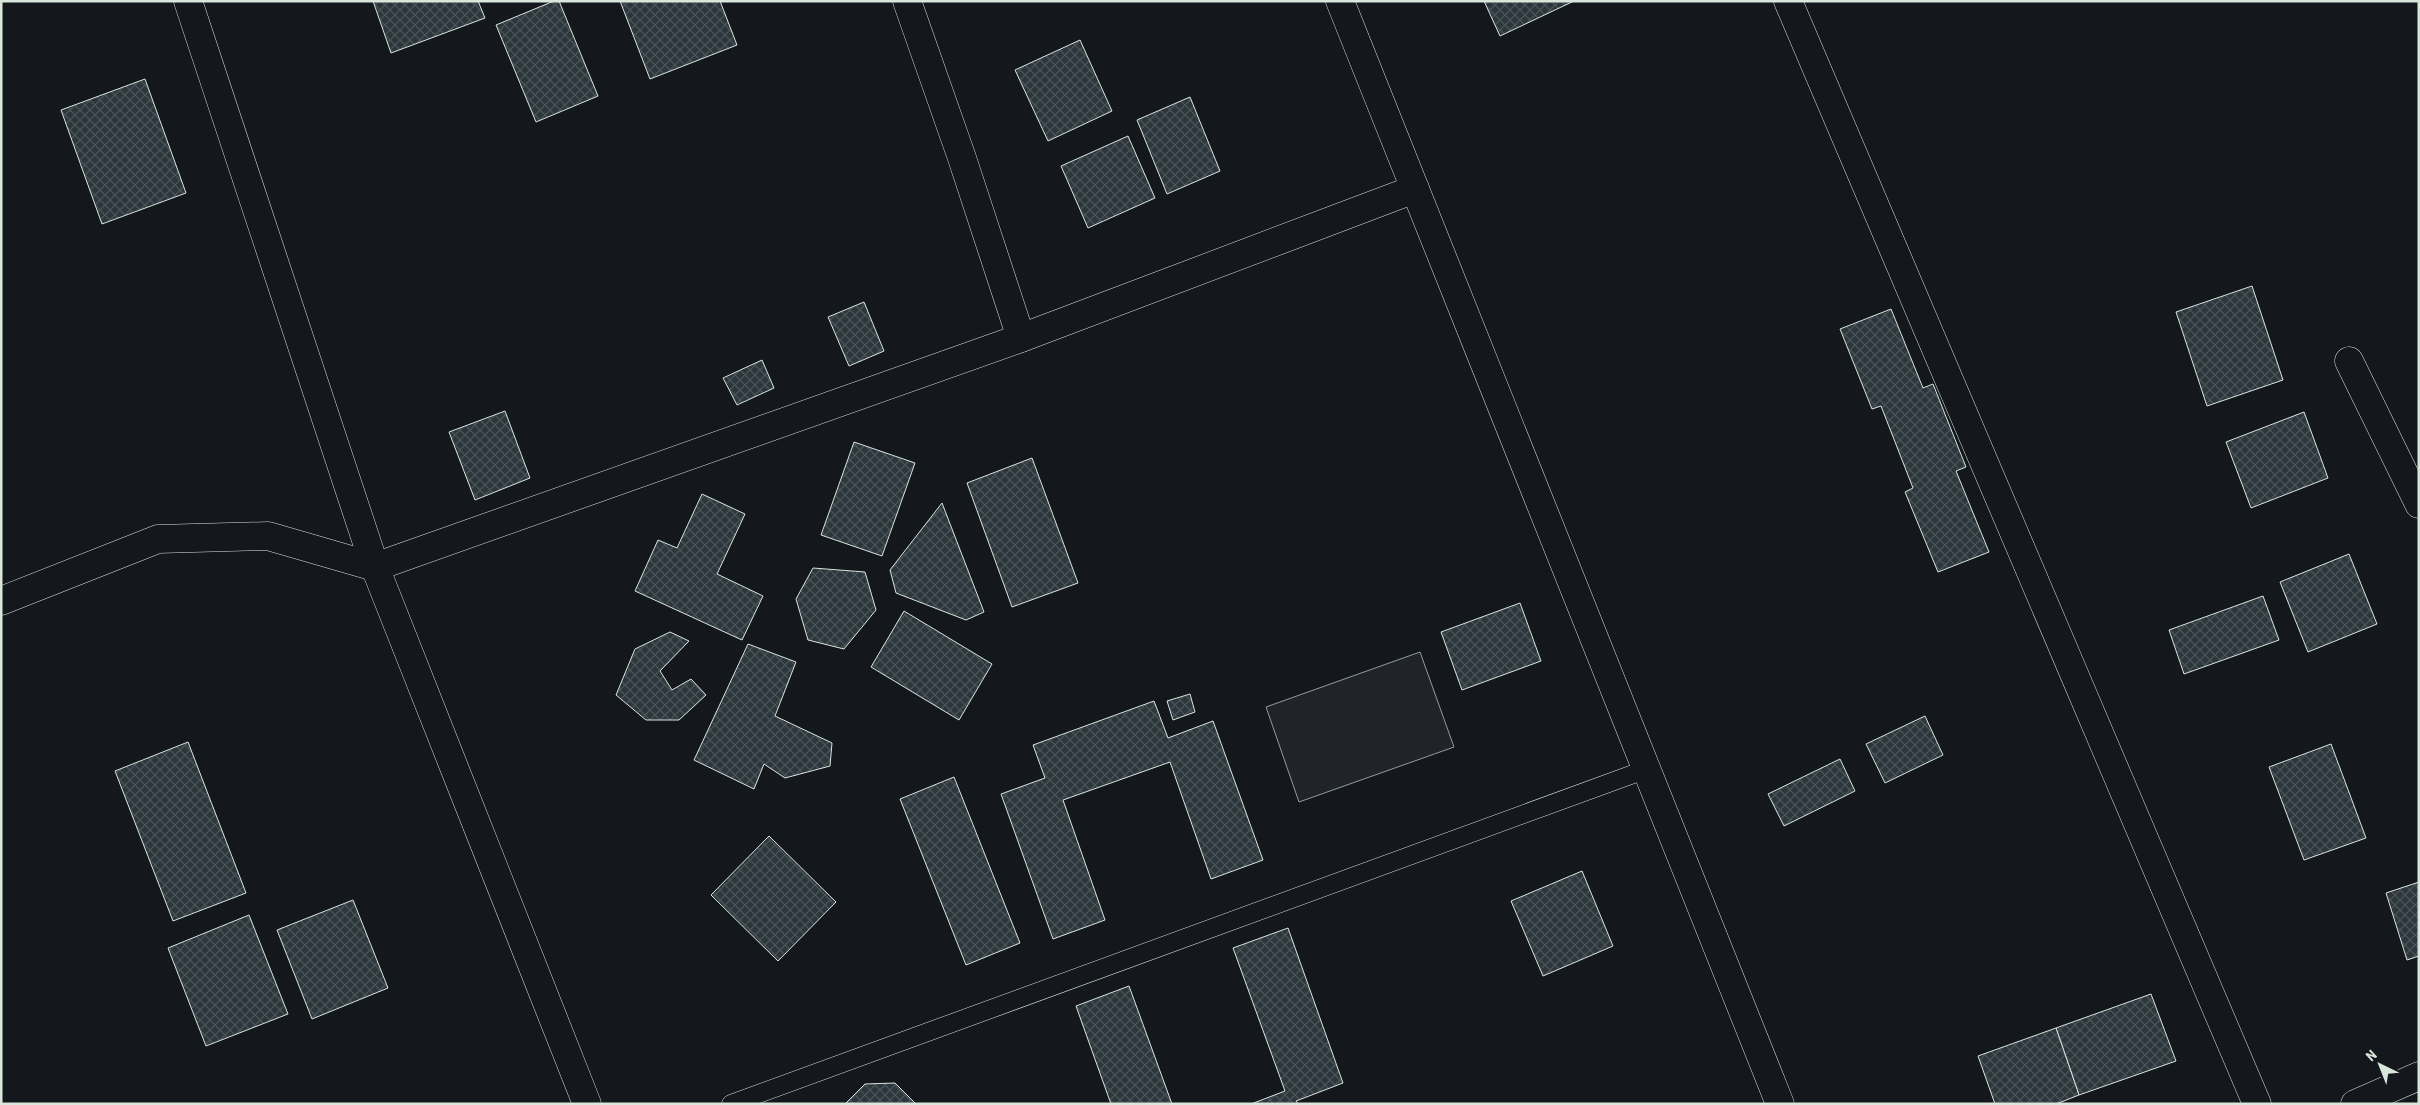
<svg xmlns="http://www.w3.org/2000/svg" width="2420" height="1105" viewBox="0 0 2420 1105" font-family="'Roboto Condensed',sans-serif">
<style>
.park{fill:#202428;stroke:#939e99}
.building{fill:url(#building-cross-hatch);stroke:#d8e6dc}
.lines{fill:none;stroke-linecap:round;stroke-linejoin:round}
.service-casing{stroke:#d8e6dc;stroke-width:19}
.minor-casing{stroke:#d8e6dc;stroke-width:29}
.service{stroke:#14181c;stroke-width:18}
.minor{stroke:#14181c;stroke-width:28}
</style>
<defs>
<pattern id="building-cross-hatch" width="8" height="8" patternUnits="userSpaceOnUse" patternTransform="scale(1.25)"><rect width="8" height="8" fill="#2c363c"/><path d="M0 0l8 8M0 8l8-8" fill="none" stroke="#4a5358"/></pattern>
</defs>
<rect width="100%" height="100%" fill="#14181c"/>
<polygon class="park" points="1420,652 1454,747 1299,802 1266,707"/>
<g class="building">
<polygon points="373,1 478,1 485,18 391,53"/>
<polygon points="554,1 559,1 598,96 536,122 496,25"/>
<polygon points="620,1 720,1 737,45 650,79"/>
<polygon points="1484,1 1574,1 1500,36"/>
<polygon points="1080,40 1112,111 1048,141 1015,70"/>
<polygon points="145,79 186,193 102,224 61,110"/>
<polygon points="1190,97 1220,171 1167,194 1137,120"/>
<polygon points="1128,136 1155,198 1088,228 1061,166"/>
<polygon points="2252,286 2283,380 2207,406 2176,312"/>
<polygon points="864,302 884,351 849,366 828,317"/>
<polygon points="1891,309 1923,388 1933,384 1966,467 1956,471 1989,552 1938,572 1905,492 1913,488 1881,406 1872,409 1840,329"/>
<polygon points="762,360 774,388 737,405 723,378"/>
<polygon points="505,411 530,478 475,500 449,432"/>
<polygon points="2304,412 2328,478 2251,508 2226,442"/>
<polygon points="854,442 915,463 882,556 821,535"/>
<polygon points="1032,458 1078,583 1012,607 967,483"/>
<polygon points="702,494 745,514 717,574 763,596 742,640 635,591 658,540 677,548"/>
<polygon points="942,503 984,612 966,620 896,593 890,570"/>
<polygon points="2349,554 2377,624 2308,652 2280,582"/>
<polygon points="813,568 865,572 876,610 844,649 808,640 796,599"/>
<polygon points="2263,596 2279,640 2184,674 2169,630"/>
<polygon points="1520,603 1541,661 1462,690 1441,632"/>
<polygon points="904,611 992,664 959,720 871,667"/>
<polygon points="670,632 689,641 660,671 672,690 691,679 706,695 679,720 646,720 616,695 635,649"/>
<polygon points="748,644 796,662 775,716 832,743 830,766 785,778 764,764 754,789 694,760"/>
<polygon points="1190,694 1195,712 1173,720 1167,701"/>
<polygon points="1154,701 1168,738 1213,721 1263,860 1211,879 1170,762 1063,800 1105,920 1053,939 1001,794 1045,778 1033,745"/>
<polygon points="1925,716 1943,755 1885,783 1866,744"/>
<polygon points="188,742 246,893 173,921 115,771"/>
<polygon points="2331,744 2366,838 2304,860 2269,767"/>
<polygon points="1840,759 1855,791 1784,826 1768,794"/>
<polygon points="954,777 1020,943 966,965 900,799"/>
<polygon points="769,836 836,902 778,961 711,895"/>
<polygon points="1582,871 1613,946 1543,976 1511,901"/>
<polygon points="2419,882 2419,956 2407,960 2386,893"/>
<polygon points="353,900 388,988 312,1019 277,930"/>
<polygon points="249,915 288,1014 206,1046 168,948"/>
<polygon points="1288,928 1343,1083 1296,1101 1298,1104 1251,1104 1285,1091 1233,948"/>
<polygon points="1129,986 1172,1104 1111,1104 1076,1006"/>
<polygon points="2151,994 2176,1061 2079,1095 2056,1028"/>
<polygon points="2056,1028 2079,1095 2056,1104 1995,1104 1978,1056"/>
<polygon points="895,1083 916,1104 845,1104 865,1084"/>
</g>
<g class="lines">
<defs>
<polyline id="service" points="731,1104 1647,769"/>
<g id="minor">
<polyline points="188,1 375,567 587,1104"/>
<polyline points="907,1 962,158 1021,338"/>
<polyline points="1340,1 1780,1104"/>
<polyline points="1788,1 2257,1104"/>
<polyline points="2349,361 2419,504"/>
<polyline points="1,601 158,539 268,536 375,567 1021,338 1415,189"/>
<polyline points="2355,1104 2419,1076"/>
</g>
</defs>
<use href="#service" class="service-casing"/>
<use href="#minor" class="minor-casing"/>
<use href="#service" class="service"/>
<use href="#minor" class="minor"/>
</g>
<rect width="2420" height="1105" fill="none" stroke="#d8e6dc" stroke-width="5"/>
<g transform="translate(2380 1065) rotate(317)" stroke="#14181c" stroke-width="4" paint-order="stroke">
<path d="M0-4L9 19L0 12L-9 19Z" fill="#d8e6dc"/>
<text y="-8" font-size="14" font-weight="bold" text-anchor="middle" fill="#d8e6dc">N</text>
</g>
</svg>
